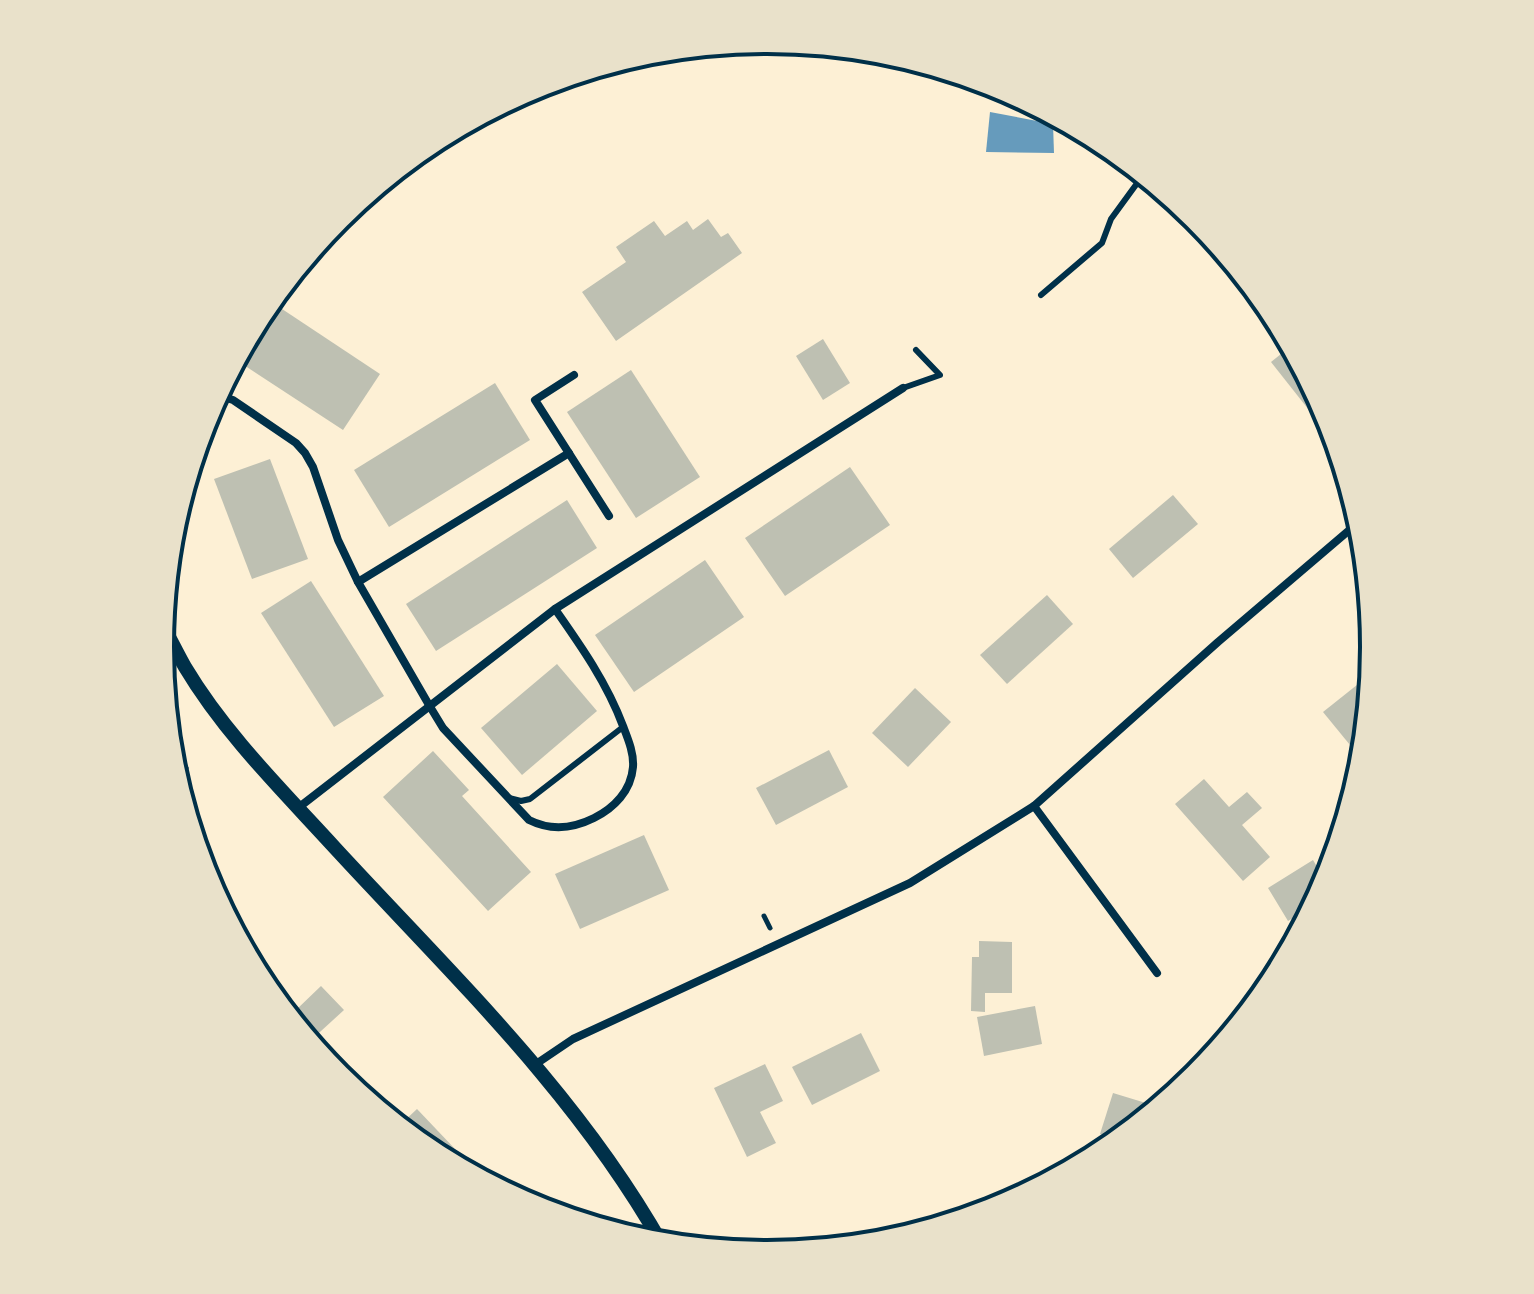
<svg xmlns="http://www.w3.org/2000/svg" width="1534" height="1294" viewBox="0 0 1534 1294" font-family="'Golos Text',sans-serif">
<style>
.water{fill:#669bbc}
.building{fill:#bec0b2}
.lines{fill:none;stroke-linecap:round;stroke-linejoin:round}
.path{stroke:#003049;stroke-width:5}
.service{stroke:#003049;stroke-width:6}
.minor{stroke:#003049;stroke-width:8}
.tertiary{stroke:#003049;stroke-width:14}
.rim{fill:none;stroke:#003049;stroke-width:4}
</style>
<rect width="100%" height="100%" fill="#fdf0d5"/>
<polygon class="water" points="990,112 1053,124 1054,153 986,152"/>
<g class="building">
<polygon points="708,219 721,237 728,233 742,253 616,341 582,292 626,262 616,247 654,221 665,236 687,221 693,230"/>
<polygon points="270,301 380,374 343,430 236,360 263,309"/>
<polygon points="823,339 850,383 823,400 796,356"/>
<polygon points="1291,346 1326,411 1316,419 1271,362"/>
<polygon points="631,370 700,477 636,518 567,412"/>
<polygon points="495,383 530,440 389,527 354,470"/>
<polygon points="270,459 308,559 252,579 214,479"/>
<polygon points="850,467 890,525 785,596 745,538"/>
<polygon points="1173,495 1198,524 1133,578 1109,549"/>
<polygon points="567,500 597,548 436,651 406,604"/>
<polygon points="705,560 744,617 634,692 595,635"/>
<polygon points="311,581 384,696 334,727 261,613"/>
<polygon points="1047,595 1073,624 1007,684 980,655"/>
<polygon points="557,664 597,711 522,775 481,728"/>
<polygon points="1372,673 1364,752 1359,756 1323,712"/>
<polygon points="915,688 951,722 908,767 872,733"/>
<polygon points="829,750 848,787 776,825 756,788"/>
<polygon points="433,751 469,790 462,796 531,872 488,911 383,797"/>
<polygon points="1204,779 1229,807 1247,792 1262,808 1242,825 1270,857 1243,881 1175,804"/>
<polygon points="644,835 669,890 580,929 555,874"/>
<polygon points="1313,860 1326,882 1303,925 1298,915 1288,921 1268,888"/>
<polygon points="979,941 1012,942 1012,993 985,993 985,1012 971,1011 972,957 979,957"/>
<polygon points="321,986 344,1010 309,1042 271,995 277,989 296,1010"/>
<polygon points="1035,1006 1042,1044 984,1056 977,1017"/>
<polygon points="861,1033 880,1071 812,1105 792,1067"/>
<polygon points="765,1064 783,1101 760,1112 776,1143 747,1157 714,1088"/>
<polygon points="1113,1093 1159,1107 1115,1142 1117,1139 1100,1134"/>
<polygon points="417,1109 474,1169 470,1173 429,1151 399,1126"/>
</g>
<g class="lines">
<g class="path">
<polyline points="176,759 186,768"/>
<polyline points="764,916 770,928"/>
</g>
<g class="service">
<polyline points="1041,295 1102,243 1111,219 1138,182 1146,176"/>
<polyline points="903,388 940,375 916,350"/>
<polyline points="509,798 521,801 530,799 623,727"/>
</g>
<g class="minor">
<polyline points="574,375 535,400 609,516"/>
<path d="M217,395L233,400L296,443L305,453L313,467L338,540L358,582L429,705L443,728L529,820C551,831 572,829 594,818C614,808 631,791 633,767C634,753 628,739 623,726C607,683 581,646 555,609"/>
<polyline points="358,582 569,453"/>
<polyline points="1034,806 1157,973"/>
<polyline points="298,808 555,609 903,388"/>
<polyline points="536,1064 573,1039 910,883 1034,806 1218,642 1360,521"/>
</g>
<path class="tertiary" d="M162,624C170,638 177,653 185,667C225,734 283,791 335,848C452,975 576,1092 662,1244"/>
</g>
<path d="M0 0H1534V1294H0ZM174 647a593 593 0 1 1 1186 0a593 593 0 1 1-1186 0Z" fill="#e9e1ca" fill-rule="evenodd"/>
<path class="rim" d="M174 647a593 593 0 1 1 1186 0a593 593 0 1 1-1186 0Z"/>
</svg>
